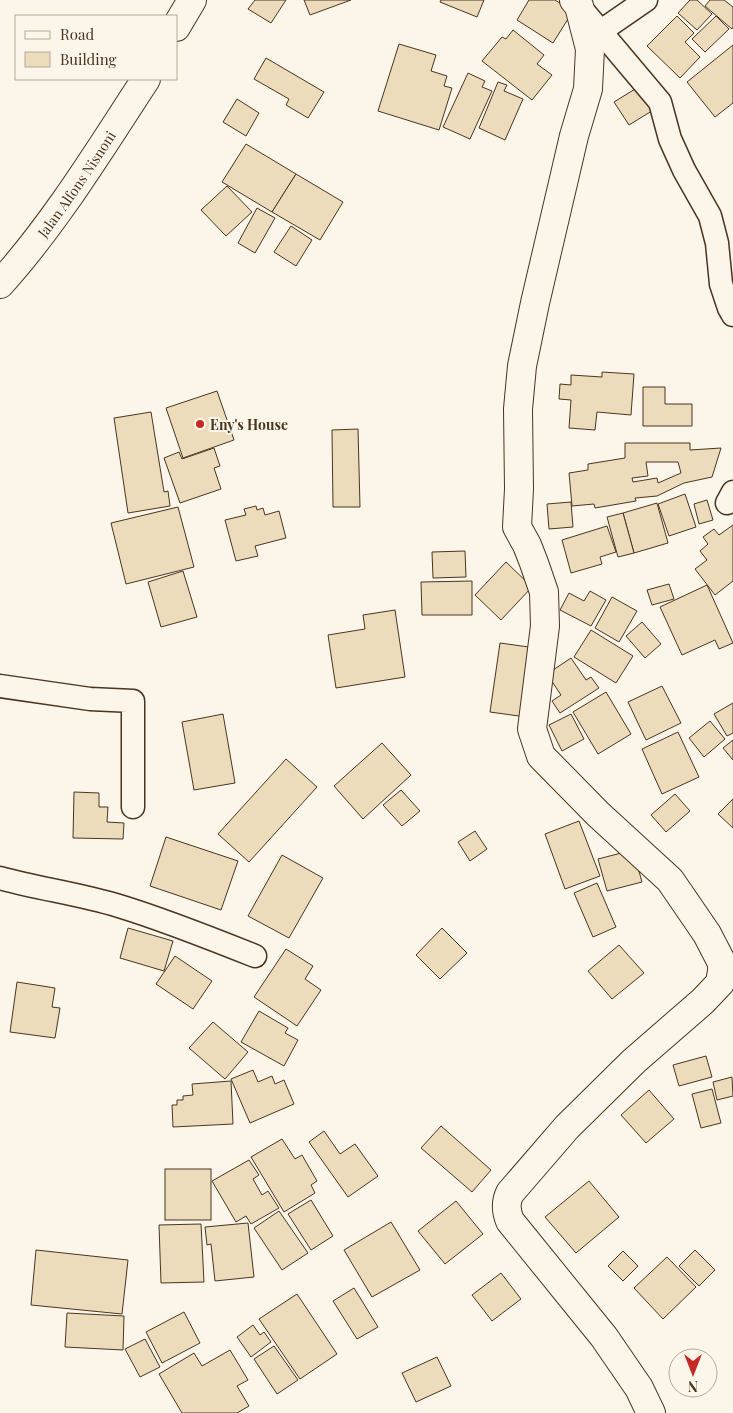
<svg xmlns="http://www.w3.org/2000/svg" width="733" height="1413" viewBox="0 0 733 1413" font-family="'Playfair Display',serif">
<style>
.building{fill:#ecdcbc;stroke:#4a3520;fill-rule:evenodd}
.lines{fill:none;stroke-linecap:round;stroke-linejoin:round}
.street-casing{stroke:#4a3520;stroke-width:25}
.secondary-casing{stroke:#4a3520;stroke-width:30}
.street{stroke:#fbf6e9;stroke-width:22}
.secondary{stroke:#fbf6e9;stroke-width:28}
.poi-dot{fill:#c62828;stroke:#fbf6e9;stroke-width:2}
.labels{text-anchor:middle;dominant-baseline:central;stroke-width:4;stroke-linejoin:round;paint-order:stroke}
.street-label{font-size:14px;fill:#4a3520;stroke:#fbf6e9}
.poi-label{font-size:14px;font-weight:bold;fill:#4a3520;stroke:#fbf6e9;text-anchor:start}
</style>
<rect width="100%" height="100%" fill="#fbf6e9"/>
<g class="building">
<polygon points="255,0 286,0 271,23 248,9"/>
<polygon points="304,0 351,0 310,15"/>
<polygon points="441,0 484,0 477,17 440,2"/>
<polygon points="529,0 555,0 573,11 553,43 517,20"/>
<polygon points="690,0 697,0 712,14 697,30 678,13"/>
<polygon points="710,0 724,0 733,7 733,27 732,29 705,6"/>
<polygon points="677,16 694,33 685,42 700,57 680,78 647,46"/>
<polygon points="716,16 729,29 705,52 692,39"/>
<polygon points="513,30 544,55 537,64 552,75 532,100 482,61 502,37 506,39"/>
<polygon points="399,44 436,55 431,71 447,76 444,86 452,88 439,130 378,111"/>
<polygon points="733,45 733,103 715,117 687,82"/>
<polygon points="266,58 324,92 308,118 286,105 289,99 254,79"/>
<polygon points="468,73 485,81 482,87 492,91 470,139 443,127"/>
<polygon points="498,82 507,85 504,91 523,99 505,140 479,128"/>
<polygon points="640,86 655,109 629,125 614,102"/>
<polygon points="237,99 259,113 246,136 223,122"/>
<polygon points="246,144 296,174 272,212 222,182"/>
<polygon points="296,174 343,202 320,240 272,212"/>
<polygon points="227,186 252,212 226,236 201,210"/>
<polygon points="257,208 275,218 255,253 238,243"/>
<polygon points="291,226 312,240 296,266 274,252"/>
<polygon points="602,372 634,374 631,415 597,412 595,430 569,428 571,400 559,399 560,384 571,385 571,375 602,377"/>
<polygon points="643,387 665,387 665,404 692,404 692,426 643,426"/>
<polygon points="217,391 234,440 183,458 166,408"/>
<polygon points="151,412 164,492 168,491 170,506 128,513 114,418"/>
<polygon points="358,429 360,507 333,507 332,430"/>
<path d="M625,443H690V450L721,448L712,477L684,483L657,496L635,498L636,501L595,508L594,504L572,506L569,473L588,470V464L625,458ZM646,462H678L681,473L658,483L657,478L633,482L632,478L648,476Z"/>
<polygon points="214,448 220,466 214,468 221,489 180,503 164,458 179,452 182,459"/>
<polygon points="685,494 696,527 669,536 658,504"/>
<polygon points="707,500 713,520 699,524 694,504"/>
<polygon points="571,502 573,527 549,529 547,504"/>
<polygon points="657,503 668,543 634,553 623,513"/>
<polygon points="256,506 257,510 263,508 265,515 279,511 286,538 255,546 258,556 236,561 225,520 246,515 244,509"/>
<polygon points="178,507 194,567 126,584 111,523"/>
<polygon points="623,513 634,553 618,557 607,517"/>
<polygon points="733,525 733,581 715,595 695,569 707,560 700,551 708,544 703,537 714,529 719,535"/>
<polygon points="607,526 616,552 600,557 602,564 571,573 562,540"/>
<polygon points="465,551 466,577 433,578 432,552"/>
<polygon points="506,562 532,587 501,620 475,595"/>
<polygon points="183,571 197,617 161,627 148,582"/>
<polygon points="472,581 472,615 422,615 421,582"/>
<polygon points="669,584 674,599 652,605 647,590"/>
<polygon points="707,585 733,643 719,649 715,640 682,655 660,607"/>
<polygon points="590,591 606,600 591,626 560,610 569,593 584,601"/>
<polygon points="612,597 637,611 619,642 595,628"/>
<polygon points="395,610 405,677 336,688 328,635 365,629 363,615"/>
<polygon points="642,622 661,644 645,658 626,636"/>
<polygon points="591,630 633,656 616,683 574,657"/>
<polygon points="500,643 536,648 526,717 490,712"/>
<polygon points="571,658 586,680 591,677 599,688 560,713 552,701 561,695 547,674"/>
<polygon points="662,686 681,723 646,740 628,702"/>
<polygon points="606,692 631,734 598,754 573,712"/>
<polygon points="733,703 733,733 727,736 714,714"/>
<polygon points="223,714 235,783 194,790 182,722"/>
<polygon points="571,714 584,739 562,751 549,725"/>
<polygon points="710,721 725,739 704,757 689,738"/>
<polygon points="678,732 699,777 662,794 642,749"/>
<polygon points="733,740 733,760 723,748"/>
<polygon points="382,743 411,775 363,819 334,786"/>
<polygon points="286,759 317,787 249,862 218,834"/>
<polygon points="401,790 420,811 402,826 383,805"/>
<polygon points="74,792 99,793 99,807 108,807 107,822 124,823 123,839 73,838"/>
<polygon points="675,794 690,811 666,832 651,815"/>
<polygon points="733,799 733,828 718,814"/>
<polygon points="579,821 600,876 565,889 545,834"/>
<polygon points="475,831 487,849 470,861 458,842"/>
<polygon points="166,837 238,861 221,910 150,886"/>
<polygon points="633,850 642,882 607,891 598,859"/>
<polygon points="282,855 323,878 289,938 248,916"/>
<polygon points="597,883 616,927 593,937 574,893"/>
<polygon points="128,928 173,941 164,971 120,958"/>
<polygon points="442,928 467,953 440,979 416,955"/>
<polygon points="619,945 644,973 612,999 588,971"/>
<polygon points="286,949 313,966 305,979 321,990 297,1026 254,997"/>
<polygon points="175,956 212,981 193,1009 156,984"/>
<polygon points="17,982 55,988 52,1007 60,1008 55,1038 10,1032"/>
<polygon points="259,1011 288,1028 285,1033 298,1040 284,1066 241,1042"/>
<polygon points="213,1022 248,1052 225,1079 189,1048"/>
<polygon points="706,1056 712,1077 679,1086 673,1065"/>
<polygon points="253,1070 258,1082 272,1076 275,1084 284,1080 294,1104 250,1123 231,1079"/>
<polygon points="732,1077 733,1096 717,1100 713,1082"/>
<polygon points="231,1081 233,1124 173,1127 172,1105 177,1105 177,1100 183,1100 183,1096 193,1095 192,1084"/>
<polygon points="712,1089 721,1123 701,1128 692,1094"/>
<polygon points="649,1090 674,1119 646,1143 621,1115"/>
<polygon points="441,1126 491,1170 472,1192 421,1148"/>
<polygon points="324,1131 340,1154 355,1144 378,1176 348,1197 309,1142"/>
<polygon points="282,1139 295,1159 302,1155 317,1181 311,1185 315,1193 284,1212 251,1157"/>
<polygon points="249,1160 259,1175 253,1179 262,1195 268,1191 279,1208 251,1224 246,1216 236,1222 212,1181"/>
<rect x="165" y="1169" width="46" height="51"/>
<polygon points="589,1181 619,1217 576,1253 545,1217"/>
<polygon points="311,1200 333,1236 311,1250 288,1214"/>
<polygon points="456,1201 483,1234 445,1264 418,1231"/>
<polygon points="279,1211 308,1253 282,1270 254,1228"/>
<polygon points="391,1222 420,1270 372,1297 344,1250"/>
<polygon points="248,1223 254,1277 215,1281 211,1244 207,1245 205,1227"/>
<polygon points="201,1224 204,1282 161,1283 159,1225"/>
<polygon points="36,1250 128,1260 122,1314 31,1305"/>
<polygon points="695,1250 715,1270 699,1286 679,1266"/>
<polygon points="623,1251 638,1266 623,1281 608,1266"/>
<polygon points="667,1257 696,1287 663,1319 634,1288"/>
<polygon points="501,1273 521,1299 492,1321 472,1295"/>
<polygon points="354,1288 378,1327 357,1339 333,1301"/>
<polygon points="297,1294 337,1354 300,1379 259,1319"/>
<polygon points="184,1312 200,1343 162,1363 146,1332"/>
<polygon points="67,1313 124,1316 123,1350 65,1347"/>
<polygon points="253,1325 260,1335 264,1332 271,1342 251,1357 237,1337"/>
<polygon points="145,1339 160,1367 140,1377 125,1349"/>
<polygon points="274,1346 298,1380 277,1394 254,1359"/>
<polygon points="230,1350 248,1380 237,1386 249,1406 237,1413 182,1413 159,1374 194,1353 202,1366"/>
<polygon points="437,1357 451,1386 416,1402 402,1373"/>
</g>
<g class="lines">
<defs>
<g id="street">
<polyline points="580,7 660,102 670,139 684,170 710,216 717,243 721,284 729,308 733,315"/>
<polyline points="601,31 646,0"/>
<polyline points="727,503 733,492"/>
<polyline points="0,686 90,699 133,701 133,807"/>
<path d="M0,878C40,889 80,894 119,906C165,920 210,938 255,956"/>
</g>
<g id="secondary">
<path d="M574,0L579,6L590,49L588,89L574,136L535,303L522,366L518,409L519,489L517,527L527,545L534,563L544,592L545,626L532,729L541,756L598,814L670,880L707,934L722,963V971L720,983L703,1001L634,1061L567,1127L510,1193C505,1203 506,1211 510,1221L604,1337L639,1388L651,1413"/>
<polyline points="176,27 192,0"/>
<path id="s1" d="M0,284C56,222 100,149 146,79"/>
</g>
</defs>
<use href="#street" class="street-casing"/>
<use href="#secondary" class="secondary-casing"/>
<use href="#street" class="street"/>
<use href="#secondary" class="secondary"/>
</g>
<circle class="poi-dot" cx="200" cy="424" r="5"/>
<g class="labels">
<g class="street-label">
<text stroke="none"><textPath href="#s1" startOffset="126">Jalan Alfons Nisnoni</textPath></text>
</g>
<g class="poi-label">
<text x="210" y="424">Eny's House</text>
</g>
</g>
<rect x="15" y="15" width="162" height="65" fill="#fbf6e9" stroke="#b4a999"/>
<rect x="25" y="31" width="25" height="8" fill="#fbf6e9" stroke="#b4a999"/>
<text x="60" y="40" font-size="15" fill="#4a3520">Road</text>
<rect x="25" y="52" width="25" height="15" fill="#ecdcbc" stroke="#b4a999"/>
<text x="60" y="65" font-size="15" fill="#4a3520">Building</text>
<g transform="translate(693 1373) rotate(180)"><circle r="24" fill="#fbf6e9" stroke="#b4a999"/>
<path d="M0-4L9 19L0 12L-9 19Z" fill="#c62828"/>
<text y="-8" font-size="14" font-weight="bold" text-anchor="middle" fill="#4a3520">N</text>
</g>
</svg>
